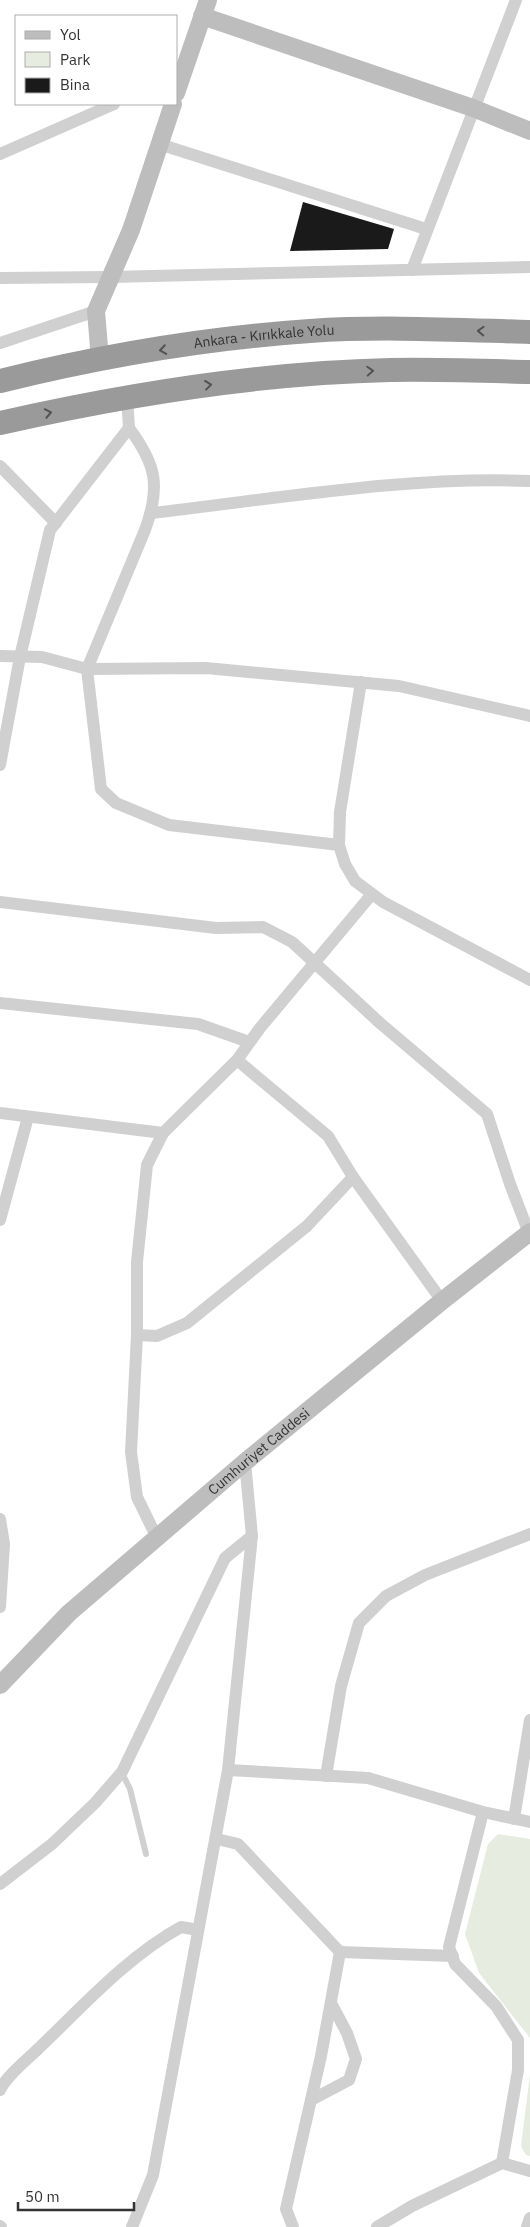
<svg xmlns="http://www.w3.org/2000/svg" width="530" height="2227" viewBox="0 0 530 2227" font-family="'IBM Plex Sans',sans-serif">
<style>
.green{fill:#e6ecdf}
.building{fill:#1a1a1a}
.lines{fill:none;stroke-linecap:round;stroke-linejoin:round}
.lane{stroke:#d0d0d0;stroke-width:6}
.street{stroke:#d0d0d0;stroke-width:12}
.secondary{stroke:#bdbdbd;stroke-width:18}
.highway{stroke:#9a9a9a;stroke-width:24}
.oneway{stroke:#525252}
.labels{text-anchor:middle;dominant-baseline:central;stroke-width:5;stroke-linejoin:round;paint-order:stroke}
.street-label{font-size:14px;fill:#333;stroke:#fff}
</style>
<rect width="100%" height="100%" fill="#fff"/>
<g class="green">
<polygon points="498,1834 530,1839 530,2038 479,1973 465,1934 488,1844"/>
<polygon points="530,2074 530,2156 526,2155 521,2146"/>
</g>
<polygon class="building" points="303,202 394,229 388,249 290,251"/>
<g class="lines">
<polyline class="lane" points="122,1773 130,1789 146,1854"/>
<g class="street">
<polyline points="159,144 426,229"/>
<polyline points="0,154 114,104"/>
<polyline points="412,270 516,0"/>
<polyline points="0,278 111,277 530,267"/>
<polyline points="0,343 96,311"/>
<path d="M129,428C156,464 161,486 145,530L87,669L101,789L116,803L169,825L339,845"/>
<polyline points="0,466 56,523"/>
<path d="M152,513C276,499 404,476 530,481"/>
<polyline points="0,656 42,657 87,669 206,668 399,686 530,716"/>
<polyline points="361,682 340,812 339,845 345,864 355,881 383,902 530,980"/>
<polyline points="0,765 20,657 50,530 129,428 127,397"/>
<polyline points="0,902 216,928 263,927 292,942 380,1023 487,1114 510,1184 529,1233"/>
<polyline points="0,1003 198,1024 249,1042"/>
<polyline points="237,1060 328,1136 353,1177 442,1301"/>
<polyline points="0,1113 163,1133"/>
<polyline points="0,1220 28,1117"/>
<polyline points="137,1335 157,1336 187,1323 307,1226 353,1177"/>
<polyline points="0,1519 4,1544 0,1607"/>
<polyline points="157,1538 137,1497 131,1452 137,1335 137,1262 147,1165 163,1133 237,1060 260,1028 372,894"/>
<polyline points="228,1770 368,1778 483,1812 530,1822"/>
<polyline points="326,1776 341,1686 359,1623 386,1596 425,1575 530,1534"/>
<polyline points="483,1812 449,1947 455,1964 496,2006 518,2040 518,2070 502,2163"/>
<polyline points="514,1819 530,1720"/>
<polyline points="217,1839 238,1844 340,1952"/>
<polyline points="0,1884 52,1844 95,1803 122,1772 225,1558 252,1536"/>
<path d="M0,2090C7,2075 27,2060 39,2048C82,2007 128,1956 181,1927L198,1930"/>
<polyline points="311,2100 349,2080 356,2059 347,2033 331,2003"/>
<polyline points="0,2226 1,2227"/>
<polyline points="132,2227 153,2175 228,1770 252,1536 245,1462"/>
<polyline points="293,2227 286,2209 321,2056 340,1952 453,1956"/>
<polyline points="377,2227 412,2206 502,2163 530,2171"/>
<polyline points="527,2227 530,2218"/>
</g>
<g class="secondary">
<polyline points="202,16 473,108 530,131"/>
<polyline points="176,93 208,0"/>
<polyline points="100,360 96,311 131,230 173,104"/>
<path id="s1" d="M0,1685L69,1613L245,1462L442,1301L530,1232"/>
</g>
<g class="highway">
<path id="s2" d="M0,381C101,356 207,338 310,331C382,326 458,330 530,332"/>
<path d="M0,423C128,394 259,373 390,370C437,369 483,371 530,372"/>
</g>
</g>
<defs><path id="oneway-chevron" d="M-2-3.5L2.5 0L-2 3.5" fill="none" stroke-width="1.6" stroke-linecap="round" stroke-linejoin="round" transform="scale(1.25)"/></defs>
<g class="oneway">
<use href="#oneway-chevron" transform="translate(481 331) rotate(-178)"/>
<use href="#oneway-chevron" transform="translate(163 350) rotate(171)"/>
<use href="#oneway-chevron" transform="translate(370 371) rotate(-3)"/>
<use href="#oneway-chevron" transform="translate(208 385) rotate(-7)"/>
<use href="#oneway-chevron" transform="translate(48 413) rotate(-11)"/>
</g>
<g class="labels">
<g class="street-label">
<text stroke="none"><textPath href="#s2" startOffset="268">Ankara - Kırıkkale Yolu</textPath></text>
<text stroke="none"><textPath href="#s1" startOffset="349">Cumhuriyet Caddesi</textPath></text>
</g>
</g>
<rect x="15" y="15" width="162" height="90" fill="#ffffff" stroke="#adadad"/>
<rect x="25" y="31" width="25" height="8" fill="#bdbdbd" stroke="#adadad"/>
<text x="60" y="40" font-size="15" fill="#333333">Yol</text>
<rect x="25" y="52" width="25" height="15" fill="#e6ecdf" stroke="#adadad"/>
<text x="60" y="65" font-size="15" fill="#333333">Park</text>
<rect x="25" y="78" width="25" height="15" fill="#1a1a1a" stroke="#adadad"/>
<text x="60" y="90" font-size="15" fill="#333333">Bina</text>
<path d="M18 2202v8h116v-8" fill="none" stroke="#333333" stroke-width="2.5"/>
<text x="25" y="2202" font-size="15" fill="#333333" stroke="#ffffff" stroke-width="4" paint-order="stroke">50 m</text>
</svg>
